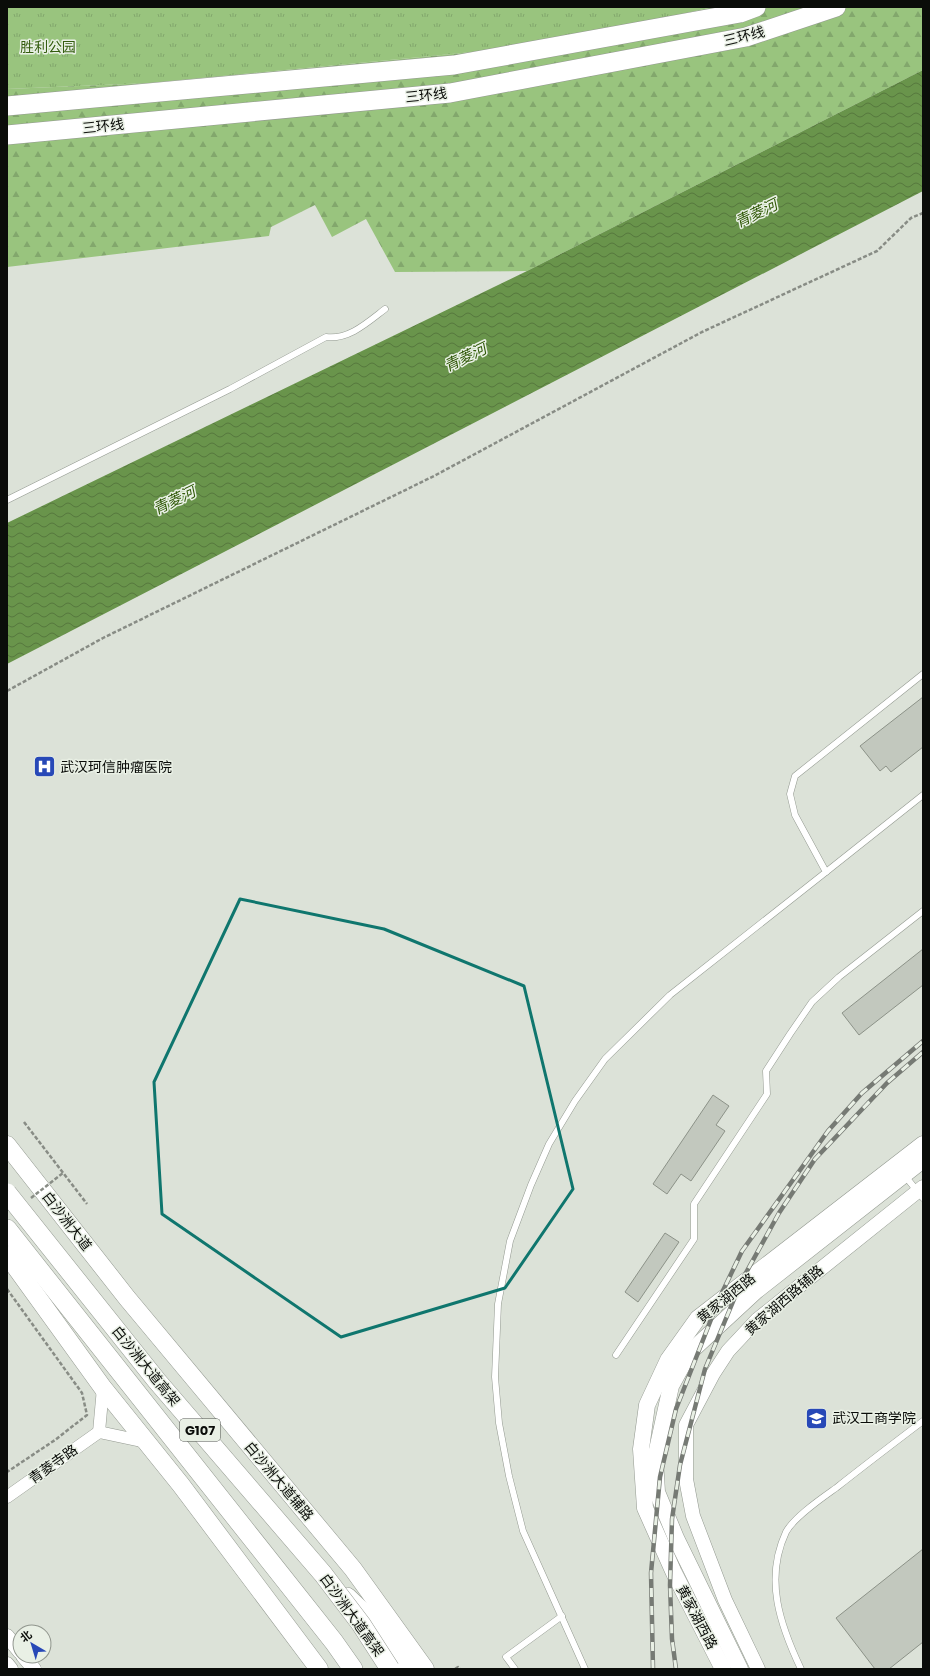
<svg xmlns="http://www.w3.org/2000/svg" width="930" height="1676" viewBox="0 0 930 1676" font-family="Poppins,'Noto Sans SC',sans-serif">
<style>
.grass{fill:url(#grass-tufts)}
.forest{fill:url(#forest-firs)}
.water{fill:url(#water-waves)}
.building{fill:#c2c8be;stroke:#8c9288}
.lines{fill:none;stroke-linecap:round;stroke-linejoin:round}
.service-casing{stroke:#939990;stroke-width:7}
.minor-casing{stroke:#939990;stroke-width:13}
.tertiary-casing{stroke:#939990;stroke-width:15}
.secondary-casing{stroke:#939990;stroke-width:17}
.primary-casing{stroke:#939990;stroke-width:19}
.trunk-casing{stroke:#939990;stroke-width:20}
.path{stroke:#888c85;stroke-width:2.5;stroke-dasharray:4 2;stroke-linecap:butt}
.service{stroke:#fff;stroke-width:6}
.minor{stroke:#fff;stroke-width:12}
.tertiary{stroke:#fff;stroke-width:14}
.secondary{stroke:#fff;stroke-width:16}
.primary{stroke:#fff;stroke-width:18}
.trunk{stroke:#fff;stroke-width:19}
.rail-casing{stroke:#767a74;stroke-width:4.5}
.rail{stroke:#e9f0e5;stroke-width:3;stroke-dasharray:9;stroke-linecap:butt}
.trunk-bridge-casing{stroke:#939990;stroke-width:20;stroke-linecap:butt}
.path-bridge{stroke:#888c85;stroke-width:2.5;stroke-dasharray:4 2;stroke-linecap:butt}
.trunk-bridge{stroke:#fff;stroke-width:19}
.marked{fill:none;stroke:#0f766e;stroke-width:3;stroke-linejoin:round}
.labels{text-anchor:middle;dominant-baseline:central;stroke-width:3;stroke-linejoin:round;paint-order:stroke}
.shield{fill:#e9f0e5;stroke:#4d504b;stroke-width:1}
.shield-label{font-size:13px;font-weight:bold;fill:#0a0c09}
.street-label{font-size:14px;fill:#0a0c09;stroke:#e9f0e5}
.park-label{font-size:14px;fill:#345d0f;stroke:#e9f0e5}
.poi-label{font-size:14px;fill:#0a0c09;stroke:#e9f0e5;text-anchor:start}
.water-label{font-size:15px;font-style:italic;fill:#2f5807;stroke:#e9f0e5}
</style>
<defs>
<pattern id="grass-tufts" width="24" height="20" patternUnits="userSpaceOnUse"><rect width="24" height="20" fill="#99c47e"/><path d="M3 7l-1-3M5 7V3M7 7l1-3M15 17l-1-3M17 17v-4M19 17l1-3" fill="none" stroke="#82a76c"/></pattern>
<pattern id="forest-firs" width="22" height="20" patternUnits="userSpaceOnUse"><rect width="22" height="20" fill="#99c47e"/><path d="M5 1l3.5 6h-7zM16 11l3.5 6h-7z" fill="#82a76c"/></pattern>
<pattern id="water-waves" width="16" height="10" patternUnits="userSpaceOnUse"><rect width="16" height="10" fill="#69944b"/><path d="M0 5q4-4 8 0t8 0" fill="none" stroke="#55773d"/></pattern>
</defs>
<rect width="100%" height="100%" fill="#dce2d8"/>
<polygon class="grass" points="7,7 713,7 608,31 483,51 150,83 7,89"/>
<polygon class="forest" points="713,7 923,7 923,70 527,271 395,272 366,219 332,237 315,205 271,227 269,236 7,267 7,89 150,83 483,51 608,31"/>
<polygon class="water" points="923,70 923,191 7,664 7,523 527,271"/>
<g class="building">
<polygon points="923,697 923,747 891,772 886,766 880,771 860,746"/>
<polygon points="923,949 923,985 859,1035 842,1013"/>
<polygon points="713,1095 729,1106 716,1125 725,1131 691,1181 681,1174 667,1194 653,1184"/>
<polygon points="665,1233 679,1242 638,1302 625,1292"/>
<polygon points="923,1549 923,1642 889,1669 875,1669 836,1618"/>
</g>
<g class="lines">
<defs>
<g id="service">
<path d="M7,500L230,389L326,337C349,340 368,322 385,309"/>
<polyline points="826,872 923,795"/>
<polyline points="905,1176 923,1198"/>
<polyline points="616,1355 694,1239 694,1204 767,1094 766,1071 790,1034 812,1002 839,977 923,911"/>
<polyline points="515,1669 506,1657 562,1616"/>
<polyline points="585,1669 523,1531 509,1476 499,1423 495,1377 498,1304 510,1241 531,1185 549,1144 575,1101 605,1059 670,995 826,872 795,815 790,794 795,776 923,674"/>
<path d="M801,1669C780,1625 764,1579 786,1532C794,1517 822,1498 836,1488C865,1465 894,1443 923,1421"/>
</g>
<g id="minor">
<polyline points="99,1432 146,1442"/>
<polyline points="99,1432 103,1388"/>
<polyline points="7,1497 99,1432"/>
</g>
<g id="tertiary">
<polyline points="7,1636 20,1652"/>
<polyline points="23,1656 34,1669"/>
<polyline points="7,1664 11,1669"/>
<polyline points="758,1669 725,1600 693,1516 686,1479 686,1425 713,1374 728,1351 757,1320 923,1187"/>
</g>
<g id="secondary">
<polyline points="723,1669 674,1573 645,1508 641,1449 647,1405 668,1360 698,1318 923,1144"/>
<polyline points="740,1669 676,1538 657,1492 655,1459 671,1386 689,1353 756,1291 923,1160"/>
</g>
<g id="primary">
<polyline points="7,1145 127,1298 353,1569 425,1669"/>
<polyline points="7,1255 103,1388 181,1485 319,1669"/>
</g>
<g id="trunk">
<polyline points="7,106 454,65 740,13 756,7"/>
<polyline points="7,135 450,93 746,37 836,7"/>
<polyline points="7,1229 334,1642 353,1669"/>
<polyline points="347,1597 370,1619 405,1669"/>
</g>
</defs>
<use href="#service" class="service-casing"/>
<use href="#minor" class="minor-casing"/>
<use href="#tertiary" class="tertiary-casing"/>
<use href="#secondary" class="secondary-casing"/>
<use href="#primary" class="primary-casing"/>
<use href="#trunk" class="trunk-casing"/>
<g class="path">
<polyline points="7,691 103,638 434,476 702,332 877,251 911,218 923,213"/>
<polyline points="24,1122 87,1204"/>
<polyline points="7,1289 82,1393 87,1415 55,1440 7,1472"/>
<polyline points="455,1669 458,1667 460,1669"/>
</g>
<use href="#service" class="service"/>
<use href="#minor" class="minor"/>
<use href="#tertiary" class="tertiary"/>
<use href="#secondary" class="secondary"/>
<use href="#primary" class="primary"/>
<use href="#trunk" class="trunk"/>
<defs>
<g id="rail">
<polyline points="653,1669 651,1573 660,1477 676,1409 719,1299 742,1251 828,1131 862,1093 923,1041"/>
<polyline points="676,1669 672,1639 670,1585 672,1519 680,1465 705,1369 742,1280 779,1213 815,1159 887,1083 923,1052"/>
</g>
</defs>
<use href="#rail" class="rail-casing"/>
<use href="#rail" class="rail"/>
<defs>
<polyline id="trunk-bridge" points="7,1193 157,1381 323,1574 361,1624 390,1669"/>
</defs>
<use href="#trunk-bridge" class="trunk-bridge-casing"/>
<polyline class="path-bridge" points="31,1198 63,1173"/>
<use href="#trunk-bridge" class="trunk-bridge"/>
</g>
<path class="marked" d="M240,899L384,929L524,986L573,1189L505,1288L341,1337L162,1214L154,1082Z"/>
<defs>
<symbol id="hospital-square" viewBox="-11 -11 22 22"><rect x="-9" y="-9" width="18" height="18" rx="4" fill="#2748b7" stroke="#e9f0e5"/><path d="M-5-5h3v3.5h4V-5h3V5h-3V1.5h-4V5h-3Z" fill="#fff"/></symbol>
<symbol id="university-square" viewBox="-11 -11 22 22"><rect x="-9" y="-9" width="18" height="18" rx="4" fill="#2748b7" stroke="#e9f0e5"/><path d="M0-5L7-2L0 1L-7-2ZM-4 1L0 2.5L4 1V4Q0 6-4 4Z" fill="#fff"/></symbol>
</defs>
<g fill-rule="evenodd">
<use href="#hospital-square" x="32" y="754" width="25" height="25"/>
<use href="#university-square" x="804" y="1406" width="25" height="25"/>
</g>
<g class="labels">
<rect class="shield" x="180" y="1419" width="40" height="22" rx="3"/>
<g class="shield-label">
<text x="200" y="1430">G107</text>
</g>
<g class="street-label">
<text transform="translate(744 36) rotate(-14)">三环线</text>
<text transform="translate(426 95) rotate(-6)">三环线</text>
<text transform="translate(103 126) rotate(-6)">三环线</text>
<text transform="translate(67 1221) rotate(52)">白沙洲大道</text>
<text transform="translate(726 1298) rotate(-39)">黄家湖西路</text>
<text transform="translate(784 1300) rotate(-41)">黄家湖西路辅路</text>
<text transform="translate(146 1366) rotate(51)">白沙洲大道高架</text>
<text transform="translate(53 1464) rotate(-35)">青菱寺路</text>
<text transform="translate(279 1481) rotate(50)">白沙洲大道辅路</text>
<text transform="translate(352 1615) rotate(54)">白沙洲大道高架</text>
<text transform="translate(697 1617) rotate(62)">黄家湖西路</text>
</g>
<g class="park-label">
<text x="48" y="47">胜利公园</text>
</g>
<g class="poi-label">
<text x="60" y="767">武汉珂信肿瘤医院</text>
<text x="832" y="1418">武汉工商学院</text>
</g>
<g class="water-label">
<text transform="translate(756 213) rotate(-26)">青菱河</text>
<text transform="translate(465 357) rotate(-26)">青菱河</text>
<text transform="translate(174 500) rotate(-26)">青菱河</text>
</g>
</g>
<rect width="930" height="1676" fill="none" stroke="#0a0c09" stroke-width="16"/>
<g transform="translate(32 1644) rotate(322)"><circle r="19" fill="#e9f0e5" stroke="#90958d"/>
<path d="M0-3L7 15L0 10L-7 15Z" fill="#2748b7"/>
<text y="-6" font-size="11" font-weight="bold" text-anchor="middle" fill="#0a0c09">北</text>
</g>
</svg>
